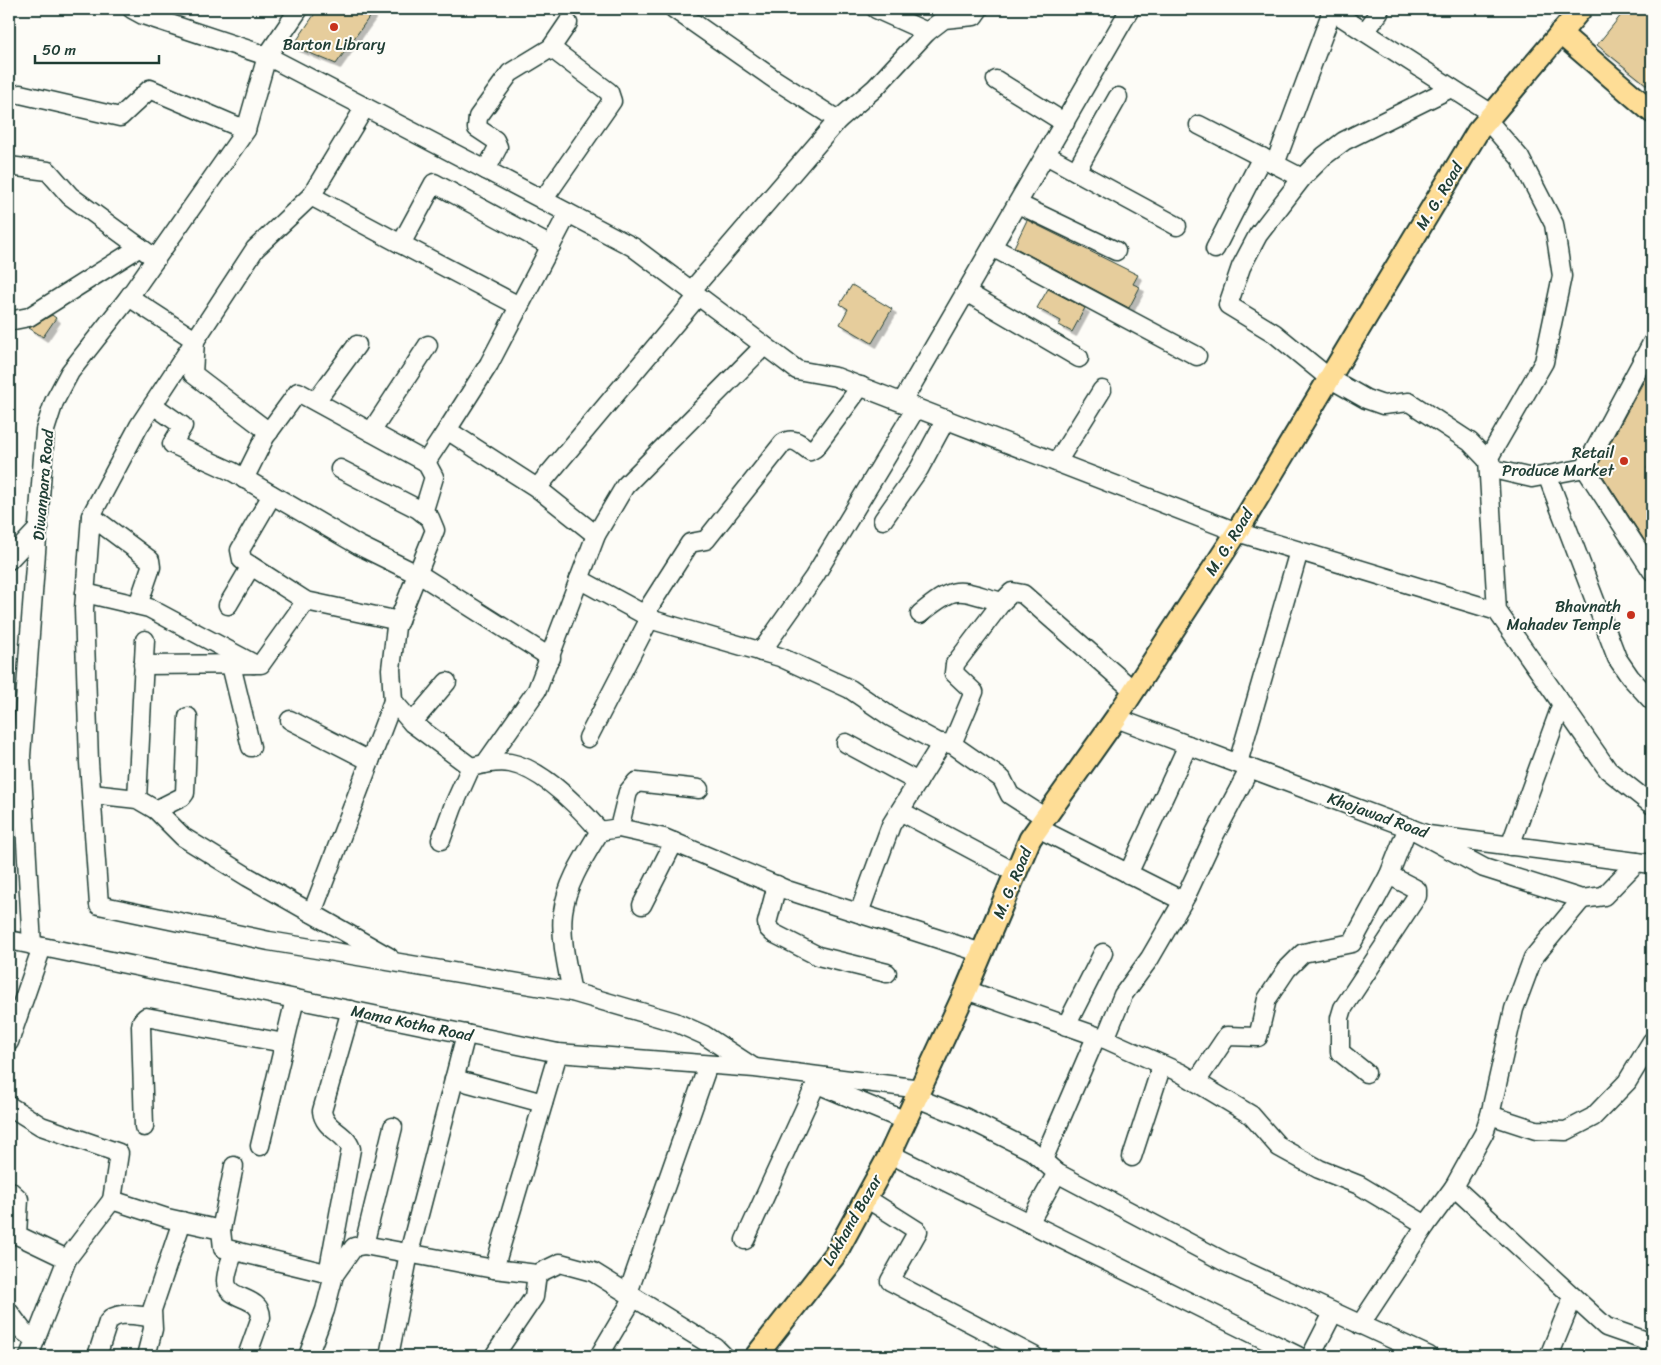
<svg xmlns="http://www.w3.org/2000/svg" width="1661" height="1365" viewBox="0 0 1661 1365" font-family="Sriracha,sans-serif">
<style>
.building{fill:#e6cd9c;stroke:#1f3d34;filter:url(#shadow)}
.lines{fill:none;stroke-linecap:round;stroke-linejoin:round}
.minor-casing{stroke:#1f3d34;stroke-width:21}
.major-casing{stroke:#1f3d34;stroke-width:25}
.minor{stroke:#fdfcf7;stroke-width:18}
.major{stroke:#fedd96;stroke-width:21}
.poi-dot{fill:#c8321e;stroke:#fdfcf7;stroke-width:2}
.labels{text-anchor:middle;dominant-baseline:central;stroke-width:4;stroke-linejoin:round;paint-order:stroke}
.poi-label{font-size:16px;fill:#1f3d34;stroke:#fdfcf7;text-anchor:end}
.street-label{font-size:16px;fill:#1f3d34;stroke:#fdfcf7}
</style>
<defs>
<filter id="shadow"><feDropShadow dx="4.5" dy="4.5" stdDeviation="0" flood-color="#0004"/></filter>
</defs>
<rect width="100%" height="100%" fill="#fdfcf7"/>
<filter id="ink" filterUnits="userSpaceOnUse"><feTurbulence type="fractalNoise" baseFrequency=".02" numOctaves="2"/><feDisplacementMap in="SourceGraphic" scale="10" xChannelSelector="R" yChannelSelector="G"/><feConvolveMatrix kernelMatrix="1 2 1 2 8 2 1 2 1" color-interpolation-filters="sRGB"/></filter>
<g filter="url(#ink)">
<g class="building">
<polygon points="318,9 375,9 336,64 293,46"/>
<polygon points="1626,9 1652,9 1652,89 1597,45"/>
<polygon points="1027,220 1138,275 1133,284 1140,287 1129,308 1014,247"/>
<polygon points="852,285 892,309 872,343 840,324 848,309 840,304"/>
<polygon points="1048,289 1085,308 1072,332 1059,325 1061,321 1037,308"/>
<polygon points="52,315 56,318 43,337 29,328"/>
<polygon points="1652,366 1652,459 1647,468 1652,476 1652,552 1597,467"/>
</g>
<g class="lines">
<defs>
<g id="minor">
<polyline points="132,9 143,15 267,56 486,170 633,247 797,370 836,377 1237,532 1497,611 1608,770 1652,805"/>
<polyline points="674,9 774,79 838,120 691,291"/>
<polyline points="876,9 927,32"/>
<polyline points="1329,9 1492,114"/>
<polyline points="1365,32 1379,13 1375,9"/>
<polyline points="996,80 1065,123"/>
<polyline points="1451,88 1344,141 1324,156 1302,178 1258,235 1241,267 1228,305 1274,333 1329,378 1366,399 1383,405 1409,402 1470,442 1497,470 1532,478 1585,468"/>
<polyline points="20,94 120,117 150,89 246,130"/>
<polyline points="838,120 875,88 927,32 944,19 974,16 979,9"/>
<polyline points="1487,120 1520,158 1554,224 1562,276 1544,362 1488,459 1497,611"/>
<polyline points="1199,125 1302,178"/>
<polyline points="1046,155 1177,226"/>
<polyline points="1275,164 1332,11"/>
<polyline points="9,166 48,171 70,196 156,259"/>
<polyline points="486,170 498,147 495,140 477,128 478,117 510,73 551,48 568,23"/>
<polyline points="1076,171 1118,97"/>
<polyline points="311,196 365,107"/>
<polyline points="543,200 612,101 609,92 551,48"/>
<polyline points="1018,204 1116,251"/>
<polyline points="401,244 519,306"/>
<polyline points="551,246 434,183 401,244 311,196 255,249 139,426 91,516 84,609 89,762 99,905 269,941 572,992"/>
<polyline points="992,247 1197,356"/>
<polyline points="1215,249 1262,157"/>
<polyline points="966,292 1079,358"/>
<polyline points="129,297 195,340 193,374 269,432"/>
<polyline points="9,321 29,317 140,247"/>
<polyline points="1652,343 1585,468 1652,571"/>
<polyline points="316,401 357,345"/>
<polyline points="902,402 1130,9"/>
<polyline points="153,405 183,426 172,444 233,472 358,545 425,578 551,658"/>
<polyline points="371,432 428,345"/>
<polyline points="1057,462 1102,390"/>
<path d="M340,469L418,509L430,518L435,530L396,627L391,669L393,701L412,723L471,767C483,764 498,761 510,763C542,769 579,807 600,831"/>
<polyline points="1547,475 1617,658 1630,677 1652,701"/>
<polyline points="244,479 265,437 298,392 426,462 447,430"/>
<polyline points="537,488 447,430 489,364 568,213"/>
<polyline points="272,495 240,550 242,560 306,601 399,621"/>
<polyline points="423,513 434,477 426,462"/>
<polyline points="91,516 150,560 151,567 138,605"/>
<polyline points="883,520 919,469 946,419"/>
<polyline points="596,535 537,488 698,296"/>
<polyline points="9,560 39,528"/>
<polyline points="579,579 656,621 780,657 850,689 891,717 939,743 952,744 1002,779 1010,795 1046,818"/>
<polyline points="85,593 149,608 254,664"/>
<polyline points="228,605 251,566"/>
<path d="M920,614C958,583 956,590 1002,602"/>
<path d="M644,615L690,543L706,540L783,443C794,436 801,445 810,451L815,448L861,386"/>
<polyline points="761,652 814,577 916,408"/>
<polyline points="143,665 261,664 306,601"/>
<polyline points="231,665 251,747"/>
<polyline points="1116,718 1428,835 1652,864"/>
<polyline points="290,720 370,761"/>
<polyline points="412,723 447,682"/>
<polyline points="588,738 650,618"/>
<polyline points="846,743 918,782"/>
<polyline points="952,744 974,692 954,673 955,664 1002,602 1012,592 1023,594 1133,690"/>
<polyline points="1238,763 1299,551"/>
<polyline points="485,764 537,690 596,535 625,486 764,346"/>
<polyline points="92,794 137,799 156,810 183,837 248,877 389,957"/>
<polyline points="137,799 145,640"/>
<polyline points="156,810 182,797 185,793 188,717"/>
<polyline points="900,811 1016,873"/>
<polyline points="619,828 628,792 636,782 699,789"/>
<polyline points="1038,828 1183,901"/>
<polyline points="441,840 453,807 471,767"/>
<polyline points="1510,846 1561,706"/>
<polyline points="1128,874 1188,745"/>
<polyline points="777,885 767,923 768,928 773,933 818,956 887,973"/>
<polyline points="1582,899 1533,958 1514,1009 1490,1115 1484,1133 1454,1187 1606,1327 1652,1343"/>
<polyline points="642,905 674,842"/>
<polyline points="312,913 393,701"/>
<polyline points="859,913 891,825 942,743"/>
<polyline points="9,940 558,1053 755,1068 921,1089"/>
<polyline points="32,945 21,756 45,430 54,402 70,372 129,297 246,130 267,56 299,9"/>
<polyline points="966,990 1105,1039 1181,1073 1251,1115 1279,1147 1319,1169 1359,1185 1426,1225 1454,1187"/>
<polyline points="1066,1026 1103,953"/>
<polyline points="1105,1039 1123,995 1150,958 1186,896 1214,836 1250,768"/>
<polyline points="9,1042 42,947"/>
<path d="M753,1067L704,1035L675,1022L572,992C567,967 560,937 563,912C567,882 585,856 600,831L619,828L664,838L787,890L982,953"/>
<polyline points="1366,1073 1340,1052 1340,1018 1343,1008 1417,896 1417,890 1414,888 1389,875"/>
<polyline points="454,1079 543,1103"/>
<polyline points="1196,1082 1227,1036 1258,1037 1267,999 1287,969 1303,953 1352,943 1389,875 1408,827 1484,868 1582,899 1604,896 1637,862"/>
<polyline points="815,1083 906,1121"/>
<polyline points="917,1098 964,1117 1032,1151 1057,1173 1225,1262 1429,1356"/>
<polyline points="9,1106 41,1126 119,1153 112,1200"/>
<polyline points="1490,1115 1536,1130 1566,1131 1593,1117 1627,1082 1652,1041"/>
<polyline points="144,1127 141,1026 142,1021 146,1017 284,1043"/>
<polyline points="260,1146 295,999"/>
<polyline points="890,1154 1298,1356"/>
<polyline points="1132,1157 1162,1065"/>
<polyline points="1043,1160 1096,1037"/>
<polyline points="9,1190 19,1199 17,1235 67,1259 112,1200 167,1218 221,1230 223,1248 334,1275 354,1247 364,1245 494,1269 537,1274 560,1263 593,1272 716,1348 724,1356"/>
<polyline points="866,1198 918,1231 890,1281 1034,1356"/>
<polyline points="1029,1223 1057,1173"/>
<polyline points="221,1230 234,1166"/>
<polyline points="745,1240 816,1084"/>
<polyline points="364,1245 393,1127"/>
<path d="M234,1251C231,1260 226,1271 226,1281C226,1301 261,1295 261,1317L247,1356"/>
<polyline points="494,1269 558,1053"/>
<path d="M328,1274L351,1149C346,1132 324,1130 322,1111L351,1010"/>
<polyline points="628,1293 708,1065"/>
<polyline points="9,1312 23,1331 35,1340"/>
<polyline points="1360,1325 1426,1225"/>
<polyline points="29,1356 67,1259"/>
<path d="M97,1356L108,1322C117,1310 137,1316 151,1317"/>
<polyline points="146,1356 153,1329 152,1310 182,1221"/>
<polyline points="308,1356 325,1310 334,1275"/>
<polyline points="389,1356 409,1253 466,1034"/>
<polyline points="494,1356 534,1297 537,1274"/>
<polyline points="599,1356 634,1297"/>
<polyline points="1311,1356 1333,1313"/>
<polyline points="1549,1356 1573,1297"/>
</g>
<g id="major">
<polyline points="1560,33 1652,112"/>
<polyline points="756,1356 835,1255 890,1154 966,990 1030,839 1116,718 1237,532 1478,131 1581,9"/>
</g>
</defs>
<use href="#minor" class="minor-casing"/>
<use href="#major" class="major-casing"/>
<use href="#minor" class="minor"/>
<use href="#major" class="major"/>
</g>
</g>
<g class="poi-dot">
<circle cx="334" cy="27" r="5"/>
<circle cx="1624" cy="461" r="5"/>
<circle cx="1631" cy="615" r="5"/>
</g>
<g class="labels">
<g class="poi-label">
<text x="334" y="44" text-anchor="middle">Barton Library</text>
<text x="1614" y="452">Retail<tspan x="1614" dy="18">Produce Market</tspan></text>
<text x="1621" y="606">Bhavnath<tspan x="1621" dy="18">Mahadev Temple</tspan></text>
</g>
<g class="street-label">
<text transform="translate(1439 196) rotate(-59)">M. G. Road</text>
<text transform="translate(43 485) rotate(-85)">Diwanpara Road</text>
<text transform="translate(1229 542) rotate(-58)">M. G. Road</text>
<text transform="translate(1378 815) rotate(20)">Khojawad Road</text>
<text transform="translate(1012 883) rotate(-67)">M. G. Road</text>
<text transform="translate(412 1023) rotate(12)">Mama Kotha Road</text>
<text transform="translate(852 1220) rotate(-60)">Lokhand Bazar</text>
</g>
</g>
<rect width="1661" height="1365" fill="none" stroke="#fdfcf7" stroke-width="30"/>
<rect x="15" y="15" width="1631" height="1335" fill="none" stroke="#1f3d34" stroke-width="2" filter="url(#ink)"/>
<path d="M35 55v8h124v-8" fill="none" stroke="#1f3d34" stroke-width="2.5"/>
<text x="42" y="55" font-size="15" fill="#1f3d34" stroke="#fdfcf7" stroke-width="4" paint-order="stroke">50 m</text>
</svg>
